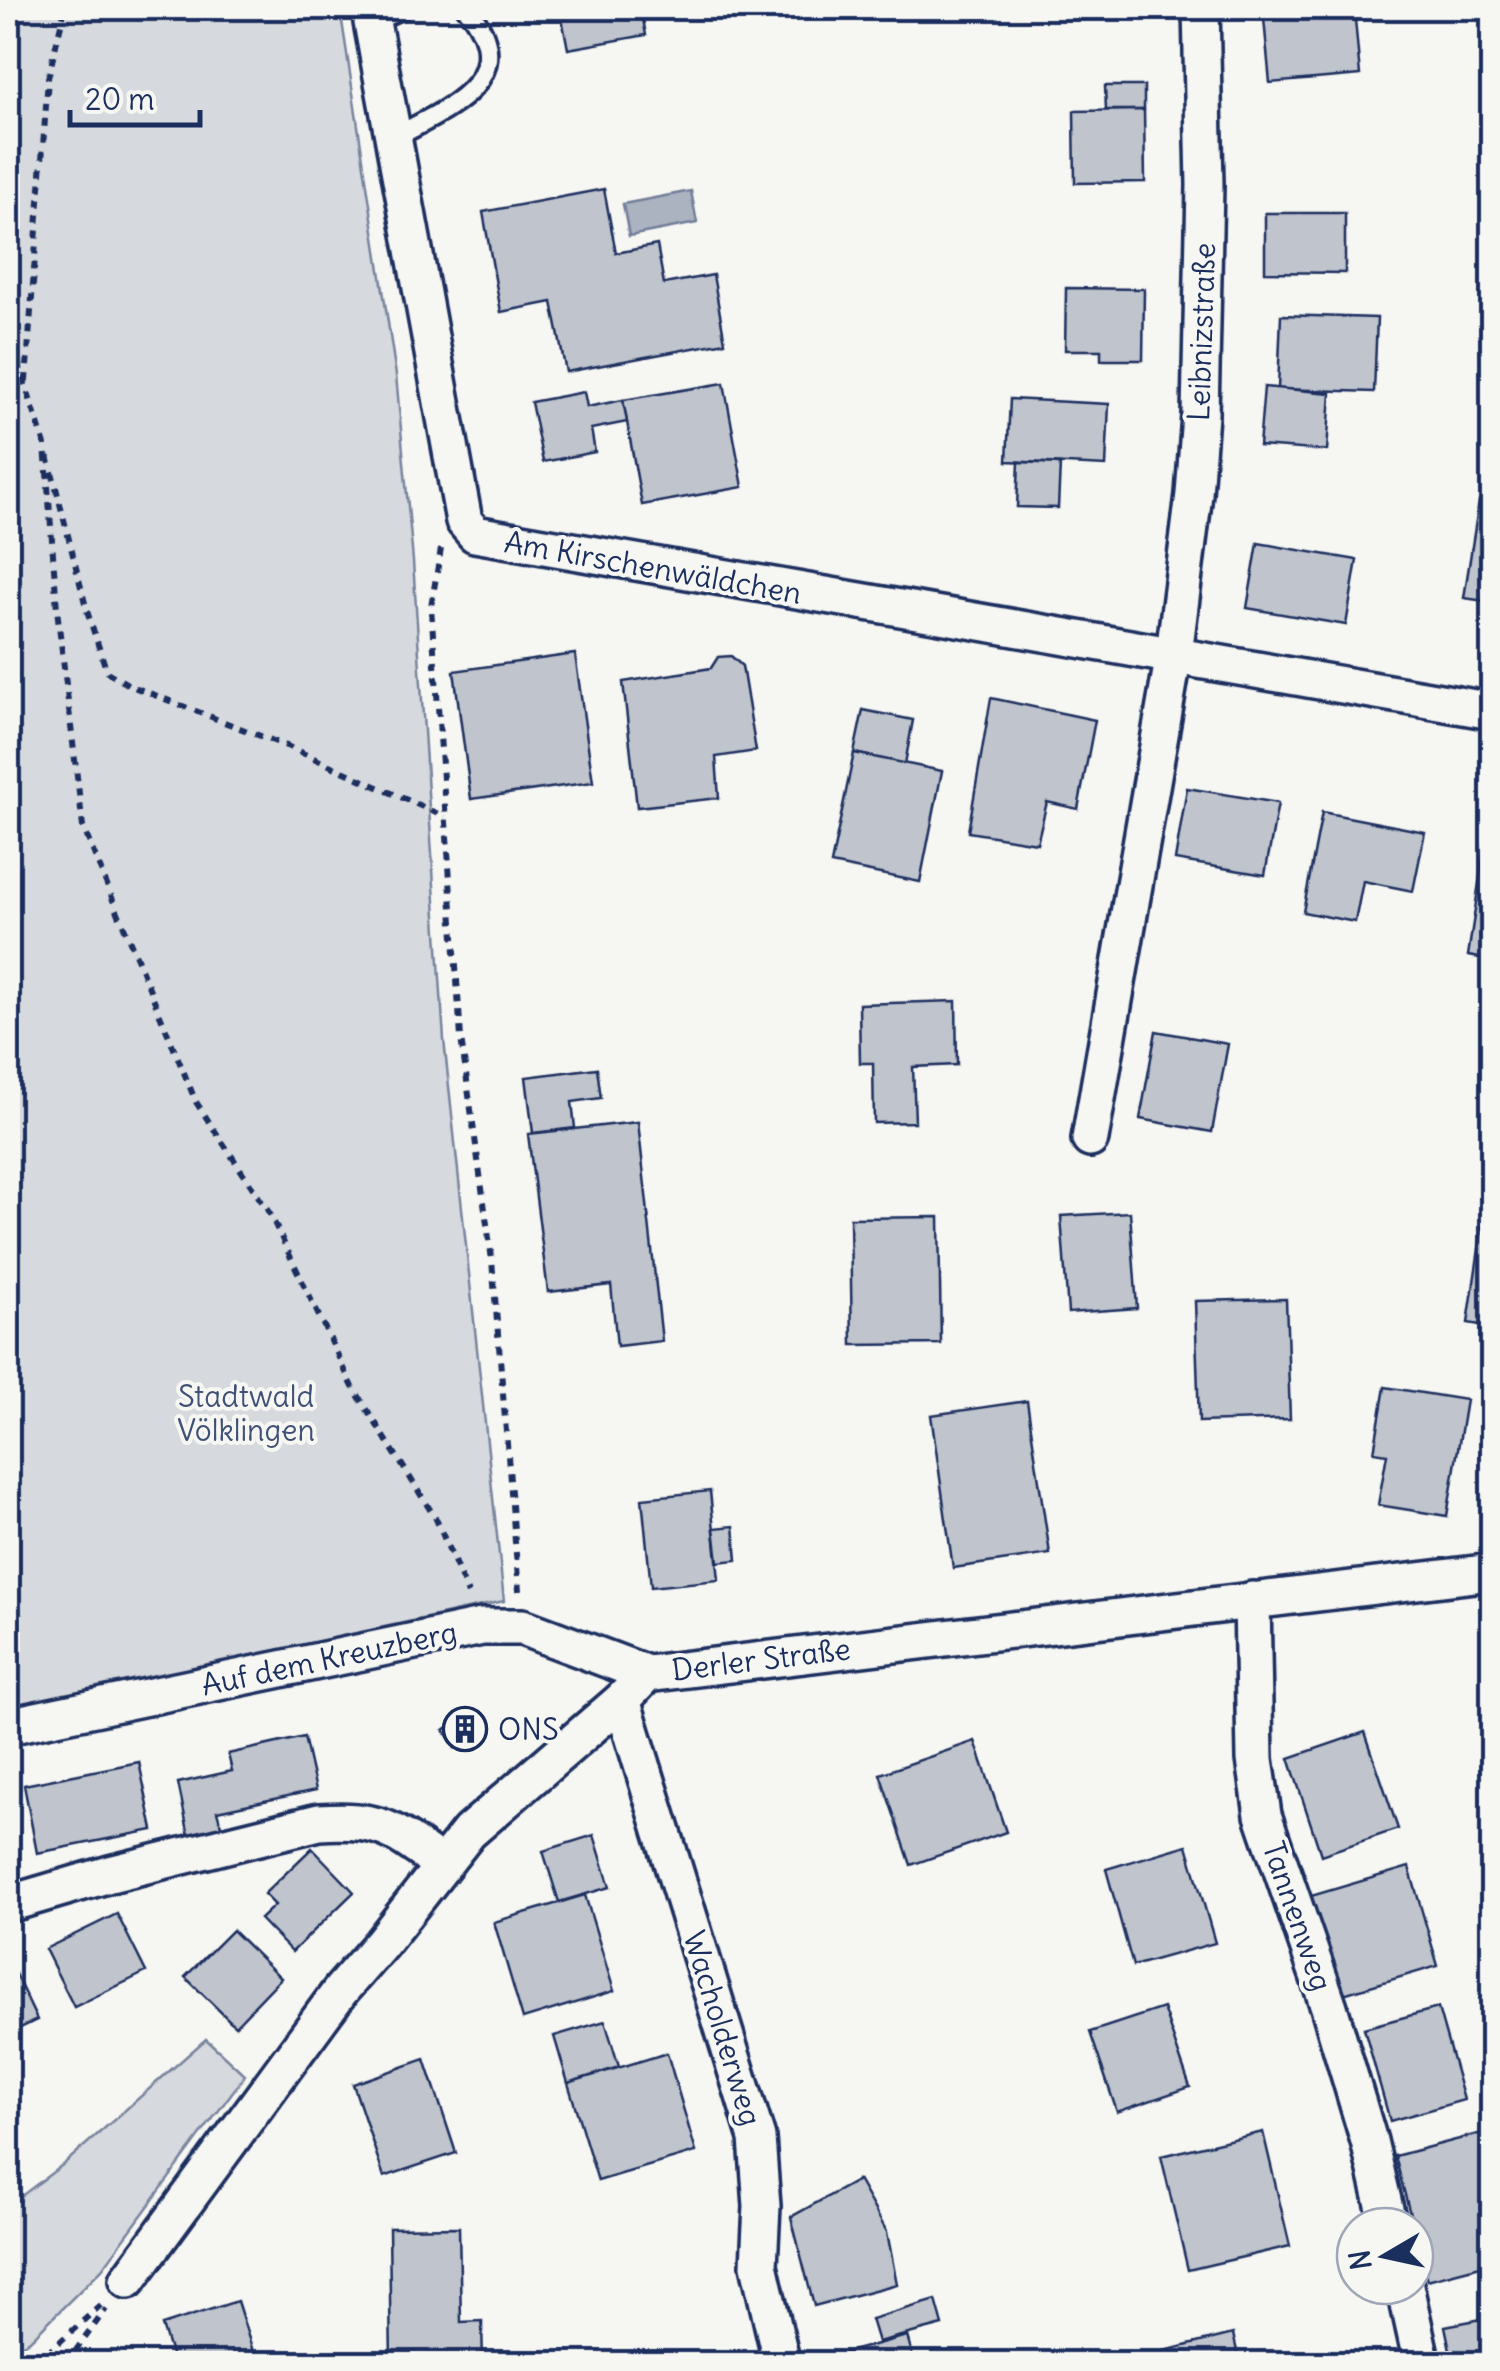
<svg xmlns="http://www.w3.org/2000/svg" width="1500" height="2371" viewBox="0 0 1500 2371" font-family="Delius,sans-serif">
<style>
.green{fill:#d6d9dd;stroke:#78849e;stroke-width:2.5}
.water{fill:#abb2c0;stroke:#717e99;stroke-width:2.5}
.building{fill:#c0c4cd;stroke:#1b2f5e;stroke-width:2.5}
.lines{fill:none;stroke-linecap:round;stroke-linejoin:round}
.lane-casing{stroke:#1b2f5e;stroke-width:25}
.street-casing{stroke:#1b2f5e;stroke-width:42}
.path{stroke:#1b2f5e;stroke-width:6;stroke-dasharray:8 8;stroke-linecap:butt}
.lane{stroke:#f6f6f2;stroke-width:18}
.street{stroke:#f6f6f2;stroke-width:35}
.labels{text-anchor:middle;dominant-baseline:central;stroke-width:8;stroke-linejoin:round;paint-order:stroke}
.street-label{font-size:30px;fill:#1b2f5e;stroke:#f6f6f2}
.park-label{font-size:30px;fill:#405177;stroke:#f6f6f2}
.poi-label{font-size:30px;fill:#1b2f5e;stroke:#f6f6f2;text-anchor:start}
</style>
<rect width="100%" height="100%" fill="#f6f6f2"/>
<filter id="ink" filterUnits="userSpaceOnUse"><feTurbulence type="fractalNoise" baseFrequency=".01" numOctaves="2"/><feDisplacementMap in="SourceGraphic" scale="20" xChannelSelector="R" yChannelSelector="G"/><feConvolveMatrix kernelMatrix="1 2 1 2 8 2 1 2 1" color-interpolation-filters="sRGB"/></filter>
<g filter="url(#ink)">
<g class="green">
<polygon points="8,8 340,8 396,375 413,561 444,1040 504,1601 8,1709"/>
<polygon points="206,2039 245,2075 102,2269 30,2340 18,2348 29,2363 8,2363 8,2206 65,2163"/>
</g>
<polygon class="water" points="691,191 697,223 629,236 623,204"/>
<g class="building">
<polygon points="560,8 641,8 646,35 568,49"/>
<polygon points="1263,8 1354,8 1360,75 1270,83"/>
<polygon points="1492,11 1492,67 1490,68 1483,12"/>
<polygon points="1105,86 1144,86 1144,110 1106,110"/>
<polygon points="1144,110 1145,182 1075,183 1074,111"/>
<polygon points="604,189 616,253 657,245 664,284 713,275 725,342 566,372 552,302 501,312 483,212"/>
<polygon points="1265,213 1345,213 1345,273 1265,272"/>
<polygon points="1066,288 1144,289 1143,360 1101,360 1101,350 1065,350"/>
<polygon points="1281,315 1377,318 1374,392 1278,389"/>
<polygon points="724,383 743,487 642,505 623,400"/>
<polygon points="1264,387 1331,393 1327,451 1259,446"/>
<polygon points="584,392 587,407 623,400 627,422 591,429 595,452 543,462 531,402"/>
<polygon points="1010,399 1109,404 1106,466 1007,461"/>
<polygon points="1019,462 1060,464 1058,508 1017,507"/>
<polygon points="1479,501 1492,503 1492,602 1464,598"/>
<polygon points="1258,543 1357,560 1346,625 1247,608"/>
<polygon points="575,654 593,782 471,799 454,671"/>
<polygon points="731,656 742,666 756,751 716,757 719,798 637,807 623,682 711,668 718,657"/>
<polygon points="991,698 1095,720 1078,809 1047,802 1037,843 968,832"/>
<polygon points="863,710 913,720 905,764 854,753"/>
<polygon points="854,753 942,771 920,882 831,864"/>
<polygon points="1187,788 1278,803 1265,875 1175,860"/>
<polygon points="1322,812 1425,832 1413,891 1363,881 1355,922 1303,912"/>
<polygon points="1486,836 1492,838 1492,960 1468,956"/>
<polygon points="956,1001 957,1065 913,1067 915,1122 874,1123 873,1063 860,1063 859,1004"/>
<polygon points="1156,1031 1228,1044 1212,1132 1140,1119"/>
<polygon points="597,1068 601,1098 572,1102 575,1128 533,1133 526,1077"/>
<polygon points="638,1122 662,1341 617,1346 611,1285 548,1292 528,1134"/>
<polygon points="1130,1212 1137,1308 1068,1313 1061,1216"/>
<polygon points="1484,1215 1492,1216 1492,1327 1468,1323"/>
<polygon points="939,1217 941,1344 852,1345 850,1218"/>
<polygon points="1286,1299 1290,1419 1199,1422 1195,1301"/>
<polygon points="1385,1387 1466,1400 1447,1516 1378,1505 1387,1454 1374,1452"/>
<polygon points="1027,1401 1050,1554 953,1568 931,1415"/>
<polygon points="710,1491 719,1580 651,1587 642,1498"/>
<polygon points="734,1526 737,1560 718,1562 714,1528"/>
<polygon points="475,1710 487,1728 455,1748 444,1730"/>
<polygon points="1365,1732 1398,1829 1321,1855 1289,1758"/>
<polygon points="304,1737 316,1790 217,1811 222,1829 189,1836 178,1783 232,1771 228,1754"/>
<polygon points="975,1741 1006,1832 911,1865 880,1774"/>
<polygon points="139,1762 153,1830 37,1853 24,1785"/>
<polygon points="594,1835 610,1887 559,1902 543,1851"/>
<polygon points="1187,1845 1215,1943 1133,1966 1106,1869"/>
<polygon points="312,1848 354,1892 292,1952 260,1919 275,1905 264,1894"/>
<polygon points="1409,1867 1438,1966 1340,1995 1311,1896"/>
<polygon points="585,1895 614,1991 523,2019 494,1922"/>
<polygon points="117,1914 146,1972 74,2007 45,1949"/>
<polygon points="232,1930 281,1978 235,2026 185,1977"/>
<polygon points="8,1959 37,2020 8,2034"/>
<polygon points="1163,2008 1190,2087 1117,2112 1090,2032"/>
<polygon points="1438,2008 1464,2100 1390,2121 1364,2028"/>
<polygon points="605,2021 619,2067 568,2083 554,2036"/>
<polygon points="667,2053 696,2152 598,2181 568,2083"/>
<polygon points="425,2059 456,2153 384,2177 353,2084"/>
<polygon points="1263,2132 1290,2246 1188,2270 1161,2156"/>
<polygon points="1486,2132 1492,2157 1492,2263 1427,2280 1395,2156"/>
<polygon points="858,2180 887,2232 897,2284 814,2306 791,2217"/>
<polygon points="459,2227 461,2322 482,2321 483,2364 391,2364 389,2228"/>
<polygon points="936,2300 943,2325 878,2342 871,2319"/>
<polygon points="237,2301 257,2364 174,2364 162,2325"/>
<polygon points="1492,2317 1492,2364 1453,2364 1445,2326"/>
<polygon points="1233,2334 1240,2364 1154,2364 1152,2354"/>
<polygon points="907,2336 915,2364 831,2364 829,2357"/>
</g>
<g class="lines">
<defs>
<g id="lane">
<polyline points="371,17 372,22 402,8"/>
<path d="M393,138C448,109 524,79 467,8"/>
</g>
<g id="street">
<polyline points="372,22 464,521 475,534 1492,711"/>
<polyline points="1090,1139 1174,654 1194,494 1200,415 1205,185 1201,8"/>
<polyline points="1252,1600 1255,1759 1263,1815 1329,2007 1369,2141 1389,2226"/>
<polyline points="622,1700 757,2138 762,2206 759,2265 782,2364"/>
<polyline points="8,1726 482,1627 522,1627 647,1674"/>
<path d="M8,1904L110,1874L319,1822C381,1818 393,1829 442,1865"/>
<polyline points="128,2280 341,1990 381,1944 469,1832 622,1700 647,1674 1492,1572"/>
<polyline points="1405,2286 1422,2364"/>
</g>
</defs>
<use href="#lane" class="lane-casing"/>
<use href="#street" class="street-casing"/>
<g class="path">
<polyline points="8,332 45,445 57,609 83,827 196,1102 270,1214 353,1387 436,1519 468,1594"/>
<polyline points="8,378 26,380 48,78 65,8"/>
<polyline points="48,456 87,611 107,672 131,686 289,747 445,817"/>
<polyline points="441,549 431,606 461,1038 492,1260 519,1591"/>
<polyline points="35,2364 101,2305"/>
<polyline points="66,2364 106,2309"/>
</g>
<use href="#lane" class="lane"/>
<use href="#street" class="street"/>
</g>
</g>
<defs>
<symbol id="building-ring" viewBox="-11 -11 22 22"><circle r="9.5" fill="#f6f6f2" stroke="#1b2f5e" stroke-width="1.5"/><path d="M-4-6H4V6H1V3H-1V6H-4ZM-2.5-4.3h1.7v1.8h-1.7ZM.8-4.3h1.7v1.8H.8ZM-2.5-1h1.7V.8h-1.7ZM.8-1h1.7V.8H.8Z" fill="#1b2f5e"/></symbol>
</defs>
<g fill-rule="evenodd">
<use href="#building-ring" x="440" y="1704" width="50" height="50"/>
</g>
<g class="labels">
<g class="street-label">
<text transform="translate(1201 332) rotate(-88)">Leibnizstraße</text>
<text transform="translate(653 567) rotate(10)">Am Kirschenwäldchen</text>
<text transform="translate(329 1658) rotate(-12)">Auf dem Kreuzberg</text>
<text transform="translate(761 1659) rotate(-7)">Derler Straße</text>
<text transform="translate(1298 1916) rotate(71)">Tannenweg</text>
<text transform="translate(723 2028) rotate(73)">Wacholderweg</text>
</g>
<g class="park-label">
<text x="246" y="1396">Stadtwald<tspan x="246" dy="34">Völklingen</tspan></text>
</g>
<g class="poi-label">
<text x="498" y="1729">ONS</text>
</g>
</g>
<rect width="1500" height="2371" fill="none" stroke="#f6f6f2" stroke-width="40"/>
<rect x="20" y="20" width="1460" height="2331" fill="none" stroke="#1b2f5e" stroke-width="4" filter="url(#ink)"/>
<g transform="translate(1385 2256) rotate(261)"><circle r="48" fill="#f6f6f2" stroke="#9ea6b7" stroke-width="2.5"/>
<path d="M0-8L18 38L0 25L-18 38Z" fill="#1b2f5e"/>
<text y="-15" font-size="28" font-weight="bold" text-anchor="middle" fill="#1b2f5e">N</text>
</g>
<path d="M70 110v15h130v-15" fill="none" stroke="#1b2f5e" stroke-width="5"/>
<text x="85" y="110" font-size="30" fill="#1b2f5e" stroke="#f6f6f2" stroke-width="8" paint-order="stroke">20 m</text>
</svg>
